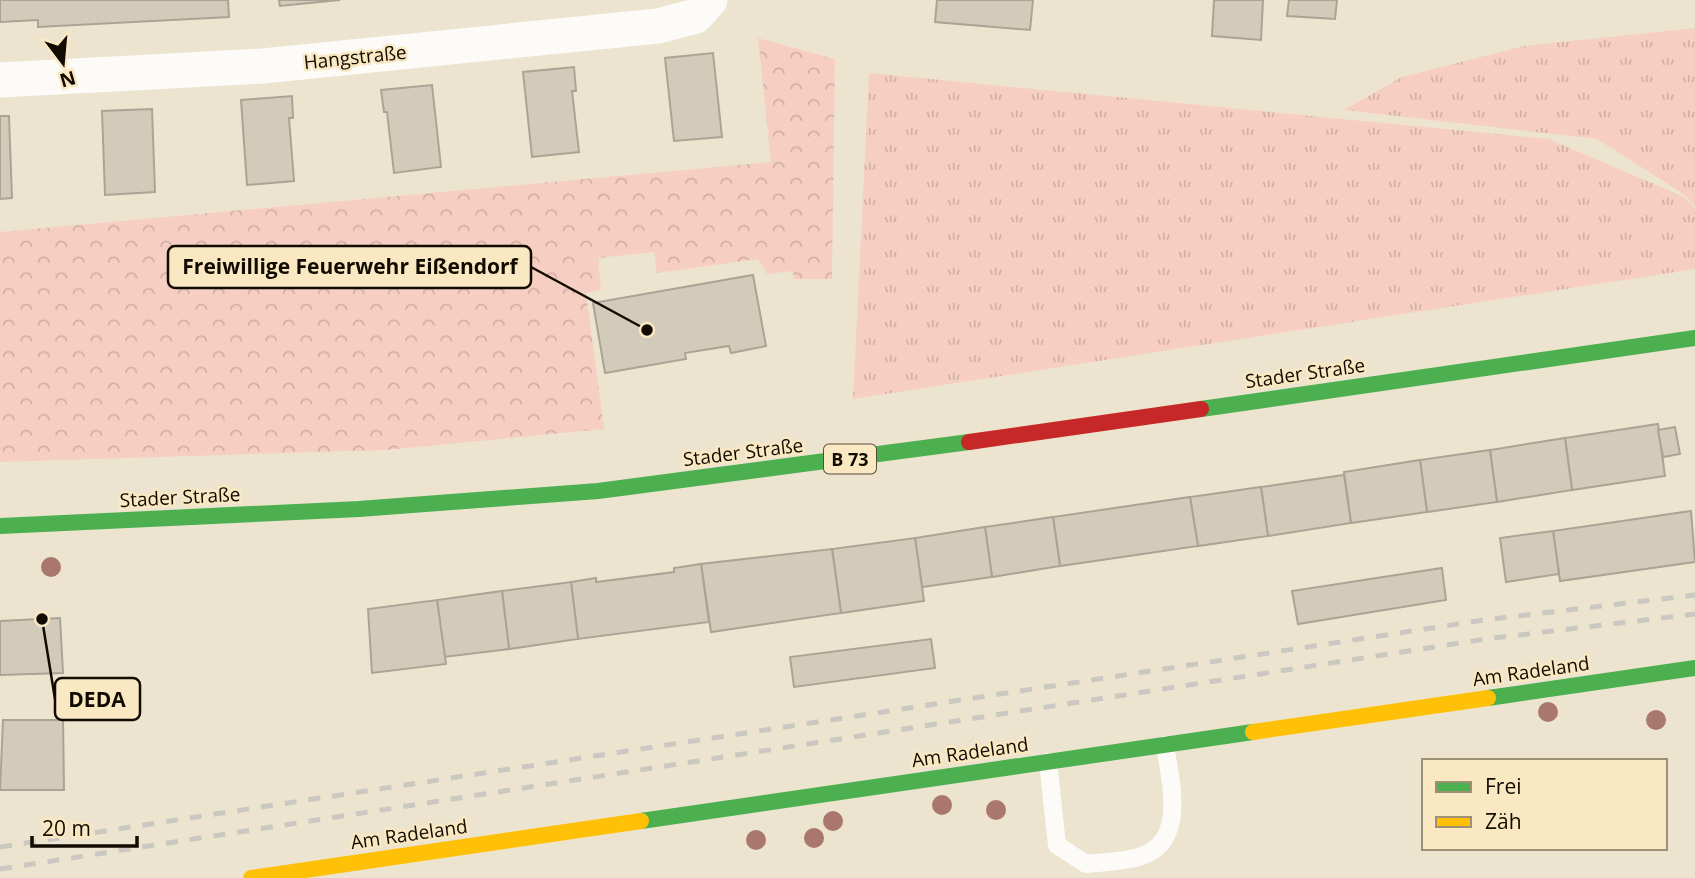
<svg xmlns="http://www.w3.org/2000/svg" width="1695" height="878" viewBox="0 0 1695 878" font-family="'Open Sans',sans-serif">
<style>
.grass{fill:url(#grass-tufts)}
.forest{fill:url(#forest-crowns)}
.building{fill:#d2cbba;stroke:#aba494;stroke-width:2}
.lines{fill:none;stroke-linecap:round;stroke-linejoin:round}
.lane{stroke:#fcfbf8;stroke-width:18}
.street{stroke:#fcfbf8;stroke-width:35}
.fast{stroke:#4caf50;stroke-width:16}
.slow{stroke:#ffc107;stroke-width:16}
.jam{stroke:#c62828;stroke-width:16}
.rail{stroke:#cbc8c2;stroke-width:5;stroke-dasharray:12 12;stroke-linecap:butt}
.tree{fill:#a9776e}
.labels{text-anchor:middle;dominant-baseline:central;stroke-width:5;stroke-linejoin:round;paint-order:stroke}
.shield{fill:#fae8c2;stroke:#574d3c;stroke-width:2}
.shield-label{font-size:18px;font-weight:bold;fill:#110b02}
.street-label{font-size:19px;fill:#110b02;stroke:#fae8c2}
.leader{fill:none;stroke:#110b02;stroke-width:2.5}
.callout-dot{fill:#110b02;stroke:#fae8c2;stroke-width:2.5}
.callout{fill:#fae8c2;stroke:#110b02;stroke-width:2.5}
.callout-label{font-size:21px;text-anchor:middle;font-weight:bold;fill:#110b02}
</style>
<defs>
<pattern id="grass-tufts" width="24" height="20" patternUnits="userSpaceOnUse" patternTransform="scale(1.75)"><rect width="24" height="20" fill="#f6cfc2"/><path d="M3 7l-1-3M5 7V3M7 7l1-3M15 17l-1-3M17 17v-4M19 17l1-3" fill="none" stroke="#d2b0a5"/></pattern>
<pattern id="forest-crowns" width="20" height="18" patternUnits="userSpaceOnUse" patternTransform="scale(1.75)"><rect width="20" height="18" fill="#f6cfc2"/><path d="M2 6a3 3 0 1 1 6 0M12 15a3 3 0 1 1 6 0" fill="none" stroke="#d2b0a5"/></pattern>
</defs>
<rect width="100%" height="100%" fill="#ede4cf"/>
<g class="grass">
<polygon points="1695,28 1695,206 1682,193 1597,139 1344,110 1402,77 1524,46"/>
<polygon points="869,73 1549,139 1682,196 1695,208 1695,269 853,399"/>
</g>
<polygon class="forest" points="758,38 835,59 832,279 794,279 793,271 767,274 758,259 657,273 654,252 598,258 601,289 586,293 604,429 386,450 0,462 0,232 771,162"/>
<g class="building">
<polygon points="0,0 228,0 229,17 38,27 38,20 0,22"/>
<polygon points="279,0 340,0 280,6"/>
<polygon points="937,0 1033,0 1030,30 935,22"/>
<polygon points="1214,0 1263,0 1261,40 1212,36"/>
<polygon points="1289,0 1337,0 1335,19 1287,16"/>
<polygon points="713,53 722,137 674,141 665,58"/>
<polygon points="574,67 576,91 572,91 579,152 532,157 523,72"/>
<polygon points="432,85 441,167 394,173 387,112 384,112 381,90"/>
<polygon points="292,96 293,118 289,118 294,181 247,185 241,100"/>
<polygon points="152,109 155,192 105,195 102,111"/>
<polygon points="0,116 9,116 12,198 0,199"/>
<polygon points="753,275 766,346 731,353 729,346 685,353 686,359 605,373 593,303"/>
<polygon points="1658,424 1665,476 1572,490 1565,438"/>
<polygon points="1675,427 1680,454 1663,457 1658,430"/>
<polygon points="1565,438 1572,490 1497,502 1490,450"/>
<polygon points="1490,450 1497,502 1427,512 1420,460"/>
<polygon points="1420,460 1427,512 1351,523 1344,472"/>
<polygon points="1344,475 1351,523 1268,536 1261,487"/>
<polygon points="1261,487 1268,536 1198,546 1190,497"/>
<polygon points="1190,497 1198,546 1060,566 1053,517"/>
<polygon points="1691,511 1695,562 1560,581 1553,531"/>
<polygon points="1053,517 1060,566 992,577 985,527"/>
<polygon points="985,527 992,577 922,587 915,538"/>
<polygon points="1553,531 1559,574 1506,582 1500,538"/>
<polygon points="915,538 924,601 841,613 832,549"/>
<polygon points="832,549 841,613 711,632 701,564"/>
<polygon points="701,564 709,622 578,639 571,582 596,578 596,582 674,572 674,568"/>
<polygon points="1442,568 1446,600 1298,624 1292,591"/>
<polygon points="571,582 578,639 509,649 502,591"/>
<polygon points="502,591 509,649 444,657 437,600"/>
<polygon points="437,600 446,664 372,673 368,609"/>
<polygon points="60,618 63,673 0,675 0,621"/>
<polygon points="931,639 935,668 794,687 790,657"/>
<polygon points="3,720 63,720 64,790 0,790"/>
</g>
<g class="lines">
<path class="lane" d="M1048,762L1057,845L1086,864C1102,862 1119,862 1135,858C1188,846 1171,785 1165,745"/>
<polyline class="street" points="0,80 263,66 658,26 696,16 710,0"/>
<g class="fast">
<polyline points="1201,409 1695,338"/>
<polyline points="0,526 359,509 598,491 969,442"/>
<polyline points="1488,698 1695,668"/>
<polyline points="641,821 1253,732"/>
</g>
<g class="slow">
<polyline points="1253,732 1488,698"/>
<polyline points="251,878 641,821"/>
</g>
<polyline class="jam" points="969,442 1201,409"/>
<g class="rail">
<polyline points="0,847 1484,620 1695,595"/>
<polyline points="0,869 1486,639 1695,614"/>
</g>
</g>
<g class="tree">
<circle cx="51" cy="567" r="10"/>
<circle cx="1548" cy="712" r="10"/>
<circle cx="1656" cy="720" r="10"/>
<circle cx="942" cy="805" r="10"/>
<circle cx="996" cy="810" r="10"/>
<circle cx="833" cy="821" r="10"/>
<circle cx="814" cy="838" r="10"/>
<circle cx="756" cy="840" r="10"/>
</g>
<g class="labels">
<rect class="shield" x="824" y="444.5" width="52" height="29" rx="5"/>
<g class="shield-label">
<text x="850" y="459">B 73</text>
</g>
<g class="street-label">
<text transform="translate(355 57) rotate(-6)">Hangstraße</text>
<text transform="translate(1305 373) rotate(-8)">Stader Straße</text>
<text transform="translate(743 452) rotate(-7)">Stader Straße</text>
<text transform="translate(180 497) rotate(-3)">Stader Straße</text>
<text transform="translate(1531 671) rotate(-8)">Am Radeland</text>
<text transform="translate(970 752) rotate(-8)">Am Radeland</text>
<text transform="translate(409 834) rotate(-8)">Am Radeland</text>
</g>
</g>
<path class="leader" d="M647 330L531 267M42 619L55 699"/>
<g class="callout-dot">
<circle cx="647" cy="330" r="7"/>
<circle cx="42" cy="619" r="7"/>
</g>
<g class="callout">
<rect x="168" y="246" width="363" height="42" rx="7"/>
<rect x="55" y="678" width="85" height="42" rx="7"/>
</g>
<g class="callout-label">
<text x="350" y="274">Freiwillige Feuerwehr Eißendorf</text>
<text x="97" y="707">DEDA</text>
</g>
<rect x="1422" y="759" width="245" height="91" fill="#fae8c2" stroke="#9d9075" stroke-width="2"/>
<rect x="1436" y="782" width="35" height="10" fill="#4caf50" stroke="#9d9075" stroke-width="2"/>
<text x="1485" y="794" font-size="21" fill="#110b02">Frei</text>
<rect x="1436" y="817" width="35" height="10" fill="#ffc107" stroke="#9d9075" stroke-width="2"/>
<text x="1485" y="829" font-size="21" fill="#110b02">Zäh</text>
<g transform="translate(63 63) rotate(164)" stroke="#fae8c2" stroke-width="5" paint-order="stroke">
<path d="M0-5L12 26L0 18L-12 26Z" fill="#110b02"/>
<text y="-10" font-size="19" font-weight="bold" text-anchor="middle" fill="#110b02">N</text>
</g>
<path d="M32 836v10h105v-10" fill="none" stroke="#110b02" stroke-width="3.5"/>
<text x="42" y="836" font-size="21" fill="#110b02" stroke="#fae8c2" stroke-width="5" paint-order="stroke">20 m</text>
</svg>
